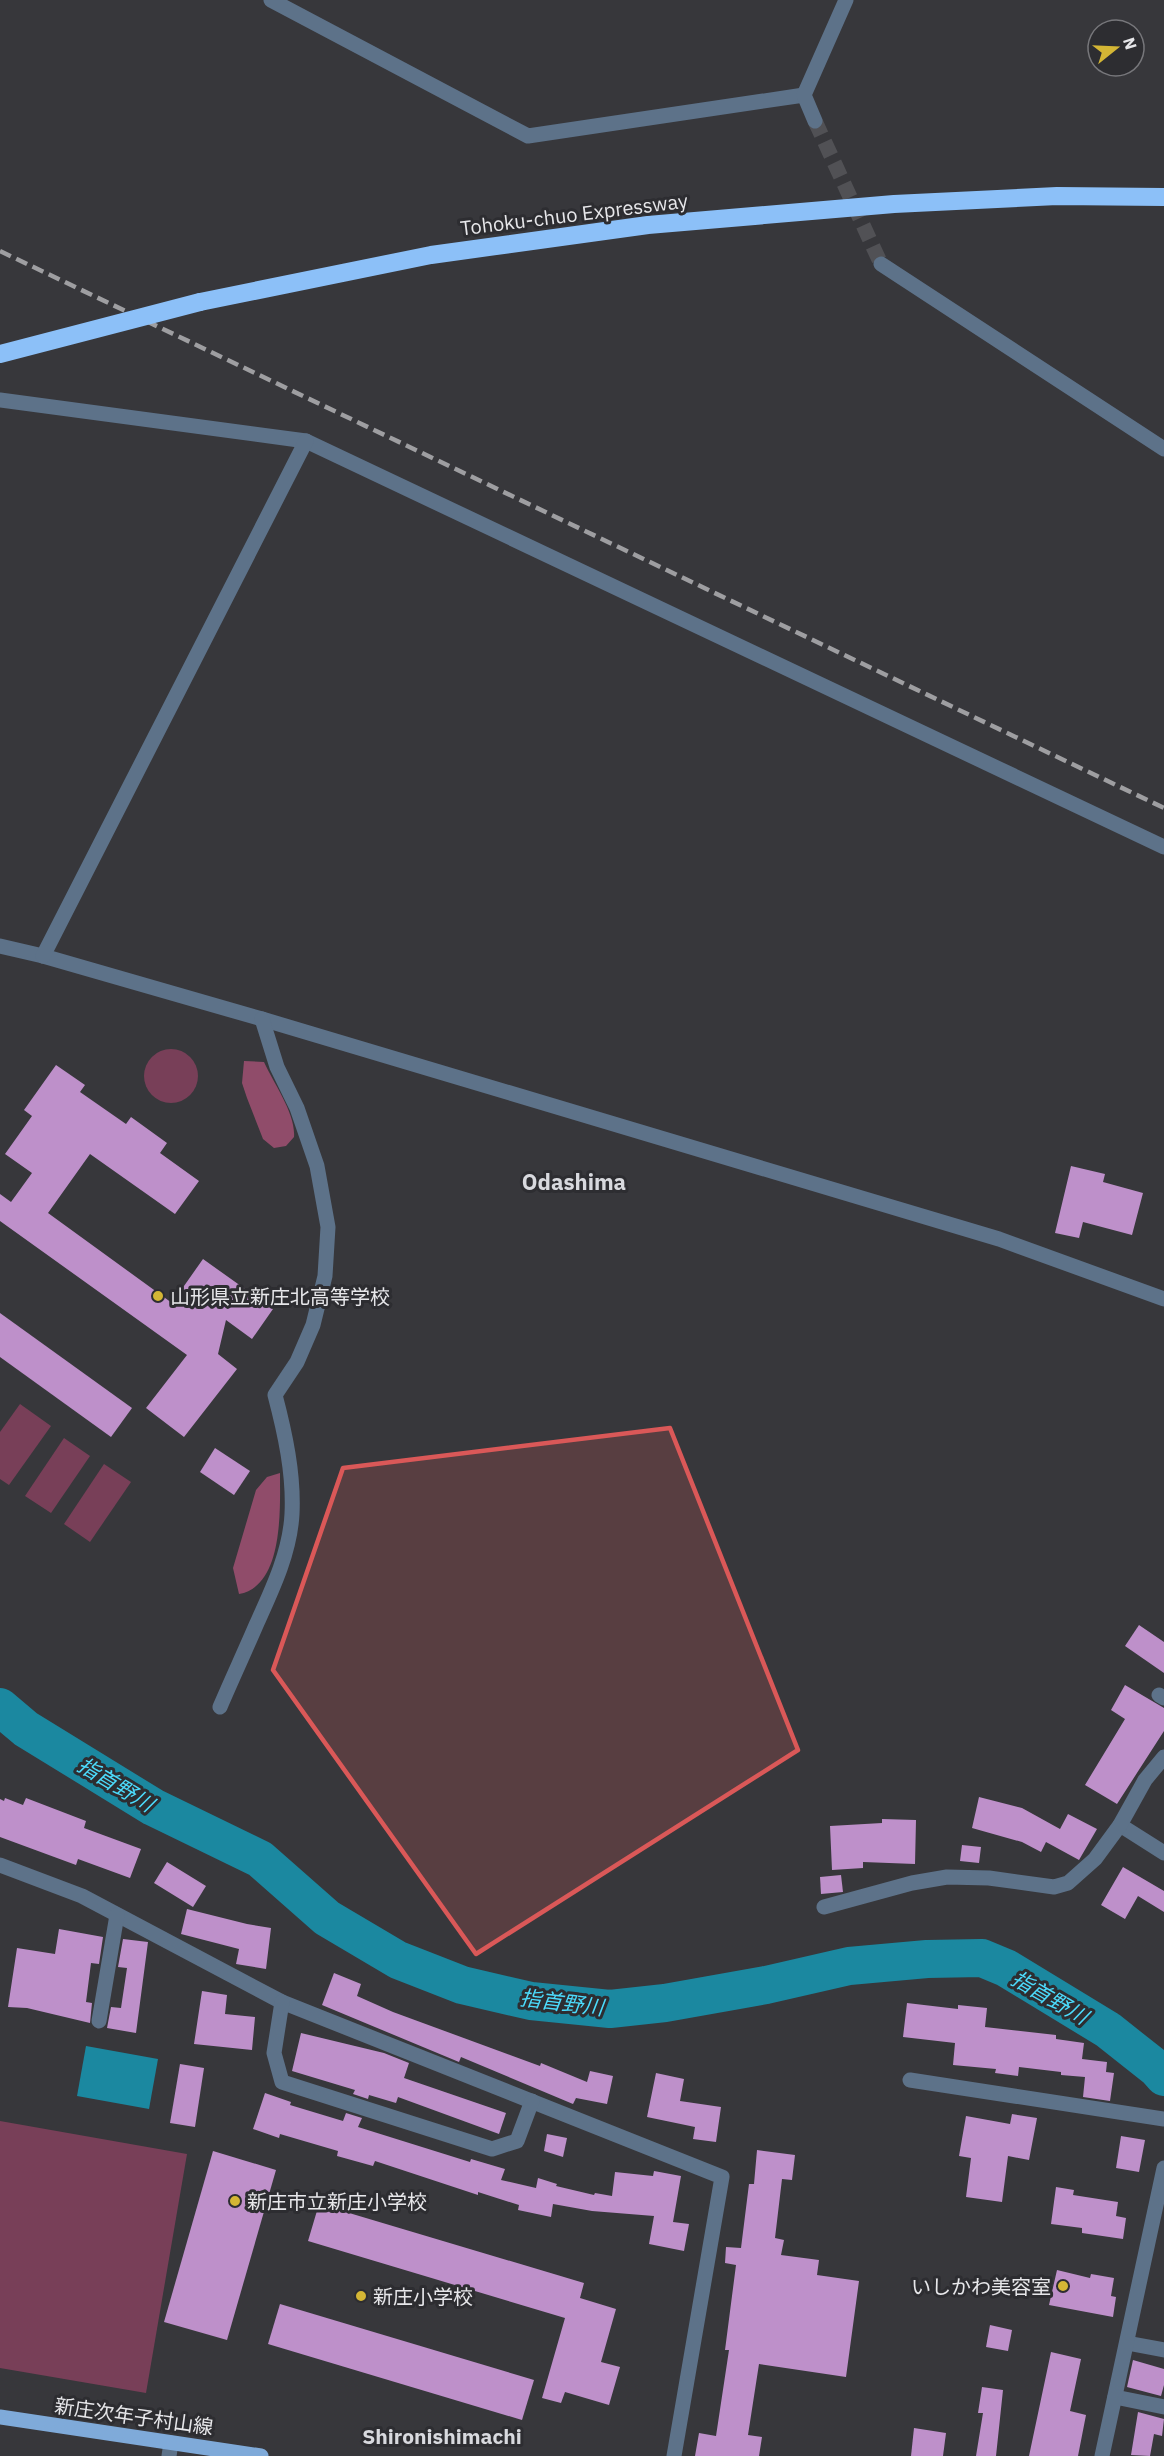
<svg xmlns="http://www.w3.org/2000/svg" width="1164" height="2456" viewBox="0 0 1164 2456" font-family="'IBM Plex Sans','Noto Sans JP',sans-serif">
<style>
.green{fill:#783f58}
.forest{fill:#904c6a}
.water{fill:#1b88a0}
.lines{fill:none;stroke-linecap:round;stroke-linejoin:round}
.river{stroke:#1b88a0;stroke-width:38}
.building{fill:#be90ca}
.minor-tunnel{stroke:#515155;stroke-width:15;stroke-dasharray:15 8;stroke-linecap:butt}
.minor{stroke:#5d7289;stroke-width:15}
.major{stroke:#7faad9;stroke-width:15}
.highway{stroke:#8cc0f8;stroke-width:18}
.rail{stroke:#9e9ea1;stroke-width:4.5;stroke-dasharray:12 6;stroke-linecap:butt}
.highway-bridge{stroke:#8cc0f8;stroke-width:18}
.marked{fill:#da5858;fill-opacity:0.2;stroke:#da5858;stroke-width:4.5;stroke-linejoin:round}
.poi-dot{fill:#d4b635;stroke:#2d2d31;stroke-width:2}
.labels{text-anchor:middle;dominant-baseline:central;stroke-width:6;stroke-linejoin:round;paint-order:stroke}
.street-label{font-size:20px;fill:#e7e7ea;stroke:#2d2d31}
.poi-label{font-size:20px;fill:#e7e7ea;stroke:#2d2d31;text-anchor:start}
.water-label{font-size:21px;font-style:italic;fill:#4cdbfc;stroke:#2d2d31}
.neighbourhood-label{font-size:21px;font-weight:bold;fill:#d8d9de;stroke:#2d2d31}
.quarter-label{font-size:22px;font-weight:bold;fill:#d8d9de;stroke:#2d2d31}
</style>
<rect width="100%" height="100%" fill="#37373b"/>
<g class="green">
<circle cx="171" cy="1076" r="27"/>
<polygon points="20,1404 51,1426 9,1485 0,1479 0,1432"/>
<polygon points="64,1438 90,1456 51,1513 25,1496"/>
<polygon points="104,1464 131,1482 90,1542 64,1524"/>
<polygon points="0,2121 187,2154 146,2393 0,2368"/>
</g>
<g class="forest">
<path d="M244,1061L264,1062C274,1084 296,1114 294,1137L286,1146L274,1148L263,1139L247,1098L242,1083Z"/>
<path d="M280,1473C280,1508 284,1586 239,1594L233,1568L256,1490L267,1477Z"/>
</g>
<polygon class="water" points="86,2046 158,2059 149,2109 77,2096"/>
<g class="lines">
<polyline class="river" points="0,1707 26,1729 153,1807 260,1859 327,1918 398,1960 462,1985 531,2001 610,2009 665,2003 766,1985 849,1966 927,1959 982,1958 1006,1968 1108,2030 1156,2068 1164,2077"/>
</g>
<g class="building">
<polygon points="56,1065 85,1085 80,1092 126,1124 131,1117 167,1143 160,1153 199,1181 175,1214 90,1154 48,1213 172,1303 203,1259 273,1309 252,1339 226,1320 218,1354 237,1369 184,1437 146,1408 187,1355 0,1221 0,1194 11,1202 32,1173 5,1154 32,1116 24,1110"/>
<polygon points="1071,1166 1105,1174 1103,1182 1143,1193 1132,1235 1083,1222 1079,1238 1055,1233"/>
<polygon points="0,1313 132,1408 111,1437 0,1357"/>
<polygon points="215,1448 250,1471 234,1495 200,1472"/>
<polygon points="1139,1625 1164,1642 1164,1673 1125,1646"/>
<polygon points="1125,1685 1164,1708 1164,1731 1117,1804 1085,1785 1125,1719 1111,1710"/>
<polygon points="979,1797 1022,1808 1060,1829 1068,1814 1097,1829 1079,1860 1046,1842 1041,1852 1022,1842 972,1828"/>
<polygon points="5,1798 23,1805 26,1798 86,1821 84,1828 141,1849 130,1878 78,1859 76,1865 0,1837 0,1799 4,1801"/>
<polygon points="882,1819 916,1820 915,1864 863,1862 863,1868 832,1870 830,1826 882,1823"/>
<polygon points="962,1845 981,1847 979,1863 960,1861"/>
<polygon points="167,1862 206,1886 193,1907 154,1883"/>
<polygon points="1123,1867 1164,1891 1164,1912 1138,1896 1125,1919 1101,1905"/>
<polygon points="841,1875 843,1892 821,1894 820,1877"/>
<polygon points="187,1909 247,1924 271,1928 266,1969 236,1964 239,1949 181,1934"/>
<polygon points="59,1929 103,1937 99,1964 91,1963 86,2002 92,2003 90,2023 27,2008 8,2007 17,1948 55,1954"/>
<polygon points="123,1939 148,1942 136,2033 107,2028 111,2007 121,2008 127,1968 118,1967"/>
<polygon points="334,1973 361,1984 357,1996 393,2012 540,2066 541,2063 587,2082 590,2071 613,2076 607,2104 576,2098 573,2104 461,2057 459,2062 322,2005"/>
<polygon points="202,1991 227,1995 225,2014 255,2017 252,2050 194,2044"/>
<polygon points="907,2003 958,2009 958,2005 987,2008 985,2027 1056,2035 1056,2039 1084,2043 1082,2059 1107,2062 1106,2072 1114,2073 1110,2101 1083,2097 1085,2077 1061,2075 1061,2072 1019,2067 1018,2076 995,2073 996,2069 953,2065 955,2043 903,2037"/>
<polygon points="301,2033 384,2053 409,2063 404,2078 506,2113 499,2134 398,2097 396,2103 369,2095 368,2099 353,2094 355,2090 292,2071"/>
<polygon points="180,2064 204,2068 195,2127 170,2123"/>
<polygon points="656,2073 684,2079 680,2101 721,2107 716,2142 693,2139 695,2127 647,2117"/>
<polygon points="265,2093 291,2102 290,2105 343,2121 346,2113 362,2118 358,2127 470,2162 471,2159 505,2169 501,2180 536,2188 538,2178 557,2184 556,2186 594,2195 595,2193 612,2196 615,2172 653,2176 654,2171 681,2176 673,2222 689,2224 684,2251 649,2244 654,2216 592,2211 553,2204 551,2217 518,2210 519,2205 478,2192 478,2195 375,2161 373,2166 337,2156 338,2151 280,2134 279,2138 253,2129"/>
<polygon points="1012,2114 1037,2118 1029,2160 1008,2156 1002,2202 966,2197 971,2158 959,2156 966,2116 1010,2124"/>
<polygon points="547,2134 567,2138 563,2157 544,2151"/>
<polygon points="1121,2136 1145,2140 1139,2172 1116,2168"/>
<polygon points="757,2150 795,2155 792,2180 782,2179 775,2238 784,2240 781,2255 819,2260 817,2275 859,2281 846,2377 759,2364 748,2435 762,2437 759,2456 695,2456 699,2433 716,2436 729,2350 725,2350 736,2265 725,2263 726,2247 741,2248 749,2184 754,2184"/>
<polygon points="213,2151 276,2170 227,2340 164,2322"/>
<polygon points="1056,2187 1074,2190 1073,2195 1118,2202 1116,2216 1126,2218 1123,2239 1082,2233 1082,2228 1051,2224"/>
<polygon points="319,2204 584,2283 580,2298 616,2309 601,2362 620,2367 609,2405 565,2392 561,2403 542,2398 565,2318 308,2241"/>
<polygon points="1057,2270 1090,2278 1091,2274 1114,2278 1111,2296 1116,2297 1113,2317 1049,2305"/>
<polygon points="280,2304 534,2380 522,2420 268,2344"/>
<polygon points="990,2325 1012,2330 1008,2351 986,2347"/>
<polygon points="1051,2352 1081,2359 1070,2411 1086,2415 1078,2456 1029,2456"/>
<polygon points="1133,2360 1164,2369 1164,2385 1161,2396 1127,2387"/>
<polygon points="982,2387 1003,2390 996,2456 976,2456 983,2413 978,2413"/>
<polygon points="1138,2412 1164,2419 1162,2436 1154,2434 1150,2456 1131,2455"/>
<polygon points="914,2428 946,2433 943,2456 911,2456"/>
</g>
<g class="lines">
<polyline class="minor-tunnel" points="815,121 881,264"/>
<g class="minor">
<polyline points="271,0 528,136 804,95"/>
<polyline points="815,121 804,95 846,0"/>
<polyline points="881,264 1164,449"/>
<polyline points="0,400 306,441 1164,847"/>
<polyline points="0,946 43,956 262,1019 999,1239 1164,1299"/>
<polyline points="43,956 306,441"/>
<polyline points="1159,1695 1164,1698"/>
<path d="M220,1707C232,1679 245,1651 257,1623C273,1588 290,1552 292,1514C294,1474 285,1433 275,1395L297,1362L313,1325L325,1276L328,1227L317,1166L297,1108L277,1067L262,1019"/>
<polyline points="1120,1825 1164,1853"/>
<polyline points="0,1865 82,1896 282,2002 722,2177 674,2456"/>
<polyline points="824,1907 912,1883 947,1877 989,1878 1054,1887 1068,1883 1095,1859 1120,1825 1145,1780 1164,1757"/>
<polyline points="282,2002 274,2053 282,2082 492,2149 517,2141 532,2101"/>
<polyline points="99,2021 117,1915"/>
<polyline points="910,2080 1164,2119"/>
<polyline points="1127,2343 1164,2350"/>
<polyline points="1115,2397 1164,2407"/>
<polyline points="169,2456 171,2443"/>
<polyline points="1102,2456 1164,2168"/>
</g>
<polyline class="major" points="0,2417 261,2456"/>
<polyline class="highway" points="200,302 431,255 648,225 894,204 1057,196 1164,197"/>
<polyline class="rail" points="0,251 1164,808"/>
<polyline class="highway-bridge" points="0,354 200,302"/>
</g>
<path class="marked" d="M670,1428L798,1750L476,1954L273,1670L343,1468Z"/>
<g class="poi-dot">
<circle cx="158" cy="1296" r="6"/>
<circle cx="235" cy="2201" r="6"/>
<circle cx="1063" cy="2286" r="6"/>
<circle cx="361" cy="2296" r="6"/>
</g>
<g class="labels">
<g class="street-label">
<text transform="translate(574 214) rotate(-7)">Tohoku-chuo Expressway</text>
<text transform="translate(134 2416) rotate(8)">新庄次年子村山線</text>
</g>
<g class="poi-label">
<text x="170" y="1296">山形県立新庄北高等学校</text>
<text x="247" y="2201">新庄市立新庄小学校</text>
<text x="1051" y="2286" text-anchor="end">いしかわ美容室</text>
<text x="373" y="2296">新庄小学校</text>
</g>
<g class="water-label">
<text transform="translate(116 1784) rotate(31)">指首野川</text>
<text transform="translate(1050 1997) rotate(30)">指首野川</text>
<text transform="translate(562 2002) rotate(7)">指首野川</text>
</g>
<g class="neighbourhood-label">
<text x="442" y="2436">Shironishimachi</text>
</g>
<g class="quarter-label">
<text x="574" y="1181">Odashima</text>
</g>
</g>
<g transform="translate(1116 48) rotate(72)"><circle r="28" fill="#2d2d31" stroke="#77777b" stroke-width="1.5"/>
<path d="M0-4.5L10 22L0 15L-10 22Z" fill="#d4b635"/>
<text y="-9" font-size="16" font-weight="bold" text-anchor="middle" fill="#e7e7ea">N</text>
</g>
</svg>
